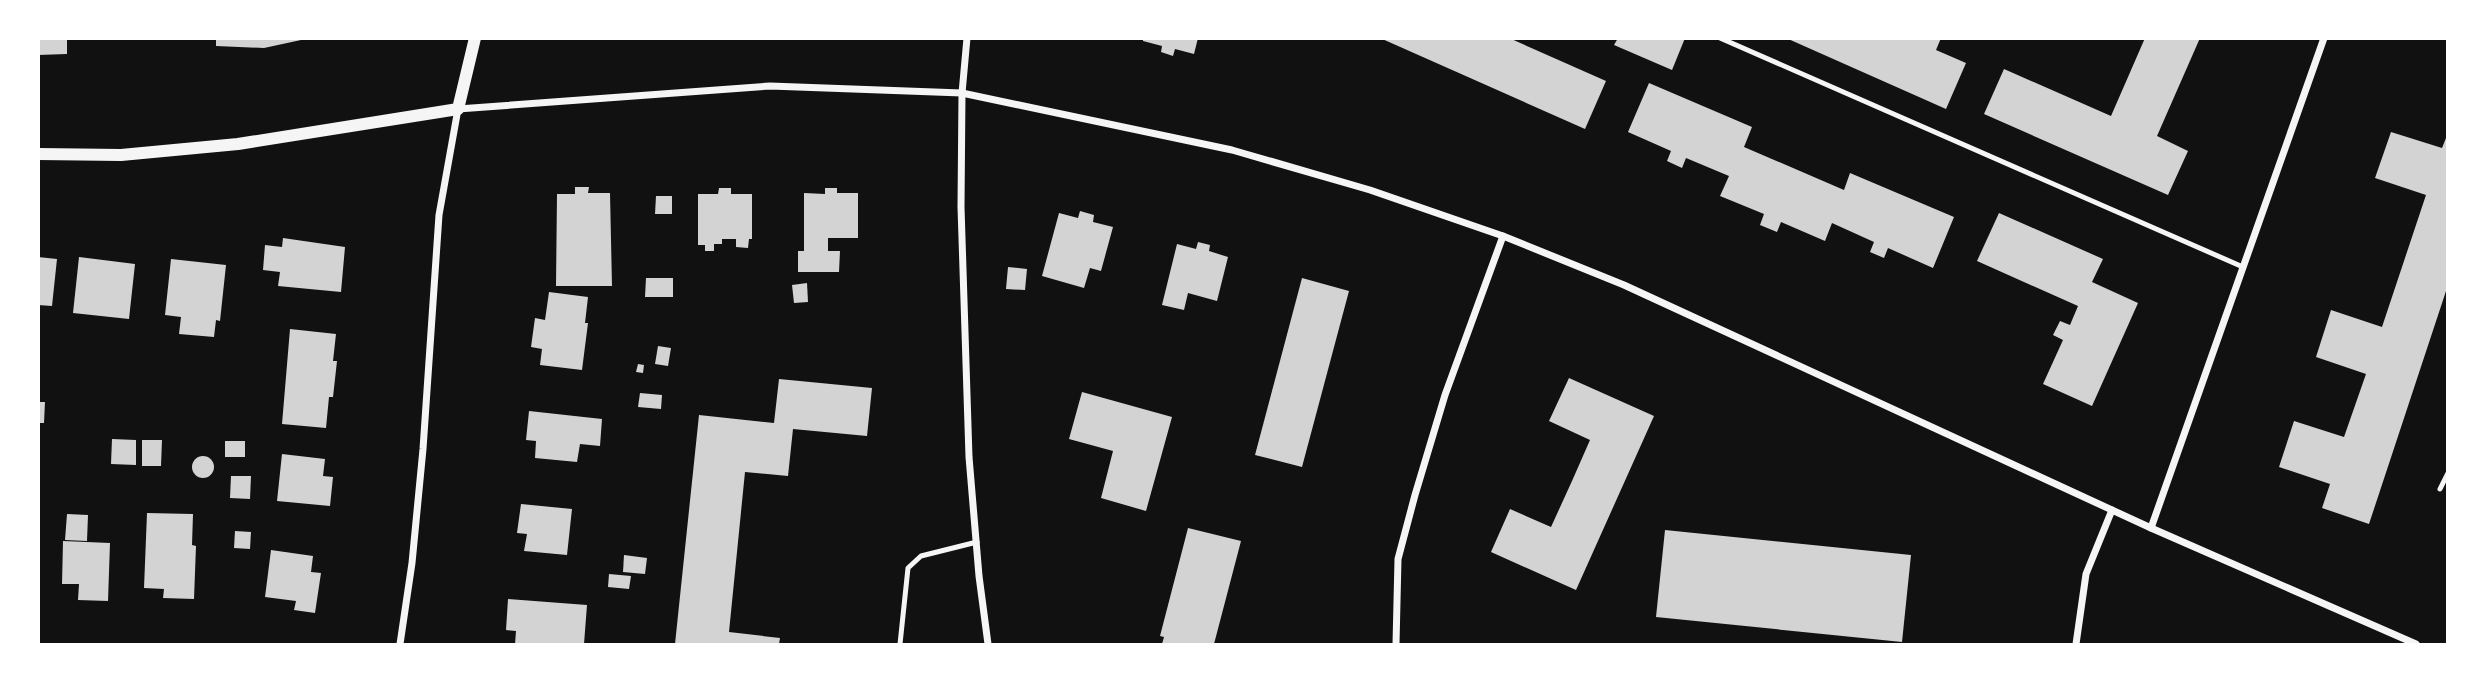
<svg xmlns="http://www.w3.org/2000/svg" width="2486" height="683" viewBox="0 0 2486 683" font-family="Signika,sans-serif">
<style>
.building{fill:#d3d3d3}
.lines{fill:none;stroke-linecap:round;stroke-linejoin:round}
.service{stroke:#f5f5f5;stroke-width:5}
.minor{stroke:#f5f5f5;stroke-width:7}
.tertiary{stroke:#f5f5f5;stroke-width:12}
</style>
<rect width="100%" height="100%" fill="#111"/>
<g class="building">
<polygon points="38,38 67,38 67,54 38,55"/>
<polygon points="216,38 301,38 301,40 264,48 216,46"/>
<polygon points="1143,38 1198,38 1194,54 1175,49 1173,56 1161,52 1162,46 1143,41"/>
<polygon points="1380,38 1509,38 1606,81 1585,129"/>
<polygon points="1618,38 1685,38 1672,70 1614,45"/>
<polygon points="1786,38 1941,38 1936,50 1966,63 1946,109"/>
<polygon points="2145,38 2200,38 2157,136 2188,151 2168,195 1984,114 2004,69 2111,116"/>
<polygon points="1649,83 1752,127 1744,147 1844,190 1850,173 1954,217 1933,268 1888,248 1884,258 1870,252 1874,242 1832,223 1825,241 1781,222 1777,232 1760,225 1764,214 1720,196 1729,176 1686,158 1682,168 1667,161 1671,151 1628,132"/>
<polygon points="2391,132 2442,148 2448,133 2448,285 2369,524 2322,508 2330,484 2279,467 2294,421 2344,437 2366,374 2316,357 2331,310 2382,327 2426,195 2375,178"/>
<polygon points="575,187 589,187 588,193 610,193 612,286 556,286 557,194 575,194"/>
<polygon points="719,188 731,188 731,194 752,194 752,239 749,239 748,248 736,247 736,239 722,239 722,244 714,244 714,251 705,251 705,245 698,245 698,194 718,194"/>
<polygon points="825,188 837,188 837,193 858,193 858,238 828,238 828,251 840,251 839,272 798,272 798,251 804,251 804,193 825,194"/>
<polygon points="656,196 672,196 672,214 655,214"/>
<polygon points="1080,211 1094,215 1093,222 1113,227 1101,271 1090,268 1084,288 1042,276 1059,213 1078,218"/>
<polygon points="1999,213 2103,259 2092,282 2138,303 2092,406 2043,384 2063,340 2053,335 2060,321 2070,325 2078,306 1977,261"/>
<polygon points="283,238 345,247 341,292 278,286 280,272 263,270 265,245 282,247"/>
<polygon points="1198,242 1210,245 1209,251 1228,257 1217,301 1188,293 1184,310 1162,305 1177,244 1196,249"/>
<polygon points="38,257 57,259 52,306 38,305"/>
<polygon points="79,257 135,264 129,319 73,313"/>
<polygon points="171,259 226,265 220,321 216,320 214,337 179,334 181,317 165,315"/>
<polygon points="1008,267 1027,269 1025,290 1006,289"/>
<polygon points="646,278 673,278 673,297 645,297"/>
<polygon points="1302,278 1349,291 1302,467 1255,455"/>
<polygon points="807,283 808,302 794,303 792,285"/>
<polygon points="549,292 588,297 585,323 588,323 582,370 540,365 542,349 531,347 535,318 545,320"/>
<polygon points="290,329 336,334 333,361 337,361 333,397 329,397 326,428 282,424"/>
<polygon points="658,346 671,348 668,366 655,364"/>
<polygon points="638,364 644,365 643,373 636,372"/>
<polygon points="1569,378 1654,416 1576,590 1491,552 1510,509 1551,527 1572,481 1590,440 1549,421"/>
<polygon points="779,379 872,388 867,436 793,429 788,476 745,472 729,632 780,638 779,644 675,644 699,415 774,423"/>
<polygon points="1082,392 1172,417 1146,511 1101,498 1113,451 1069,439"/>
<polygon points="640,393 662,395 661,409 638,407"/>
<polygon points="38,402 45,402 44,423 38,423"/>
<polygon points="529,411 602,419 600,446 580,444 577,462 535,458 536,441 526,440"/>
<polygon points="112,439 136,440 136,465 111,464"/>
<polygon points="142,440 162,440 161,466 142,466"/>
<rect x="225" y="441" width="20" height="16"/>
<polygon points="282,454 325,459 323,476 333,477 330,506 277,501"/>
<circle cx="203" cy="467" r="11"/>
<polygon points="231,476 251,476 250,499 230,498"/>
<polygon points="521,504 572,509 567,555 524,551 527,534 517,533"/>
<polygon points="147,513 193,514 192,545 196,546 194,599 163,598 164,589 144,588"/>
<polygon points="67,514 88,515 87,541 65,540"/>
<polygon points="1188,528 1241,541 1214,644 1162,644 1164,637 1160,636"/>
<polygon points="1665,530 1911,555 1902,642 1656,617"/>
<polygon points="235,531 251,532 250,549 234,548"/>
<polygon points="63,541 110,543 108,601 78,600 79,584 62,584"/>
<polygon points="271,550 313,556 311,572 321,573 315,613 294,610 296,601 265,597"/>
<polygon points="624,555 647,558 645,574 623,572"/>
<polygon points="609,574 631,576 629,589 608,587"/>
<polygon points="508,599 587,605 584,644 515,644 516,631 506,630"/>
</g>
<g class="lines">
<g class="service">
<polyline points="1720,38 2243,267"/>
<polyline points="2440,489 2448,473"/>
<polyline points="900,644 908,568 921,556 977,542"/>
</g>
<g class="minor">
<polyline points="967,38 962,93 961,207 969,457 979,576 988,644"/>
<polyline points="2151,528 2324,38"/>
<polyline points="400,644 412,563 423,449 439,215 458,109 770,86 962,93 1232,150 1370,190 1503,236 1624,285 2151,528 2416,644"/>
<polyline points="1396,644 1398,559 1415,495 1445,395 1503,236"/>
<polyline points="2076,644 2086,574 2112,510"/>
</g>
<polyline class="tertiary" points="38,154 121,155 238,144 458,109 475,38"/>
</g>
<rect width="2486" height="683" fill="none" stroke="#ffffff" stroke-width="80"/>
</svg>
